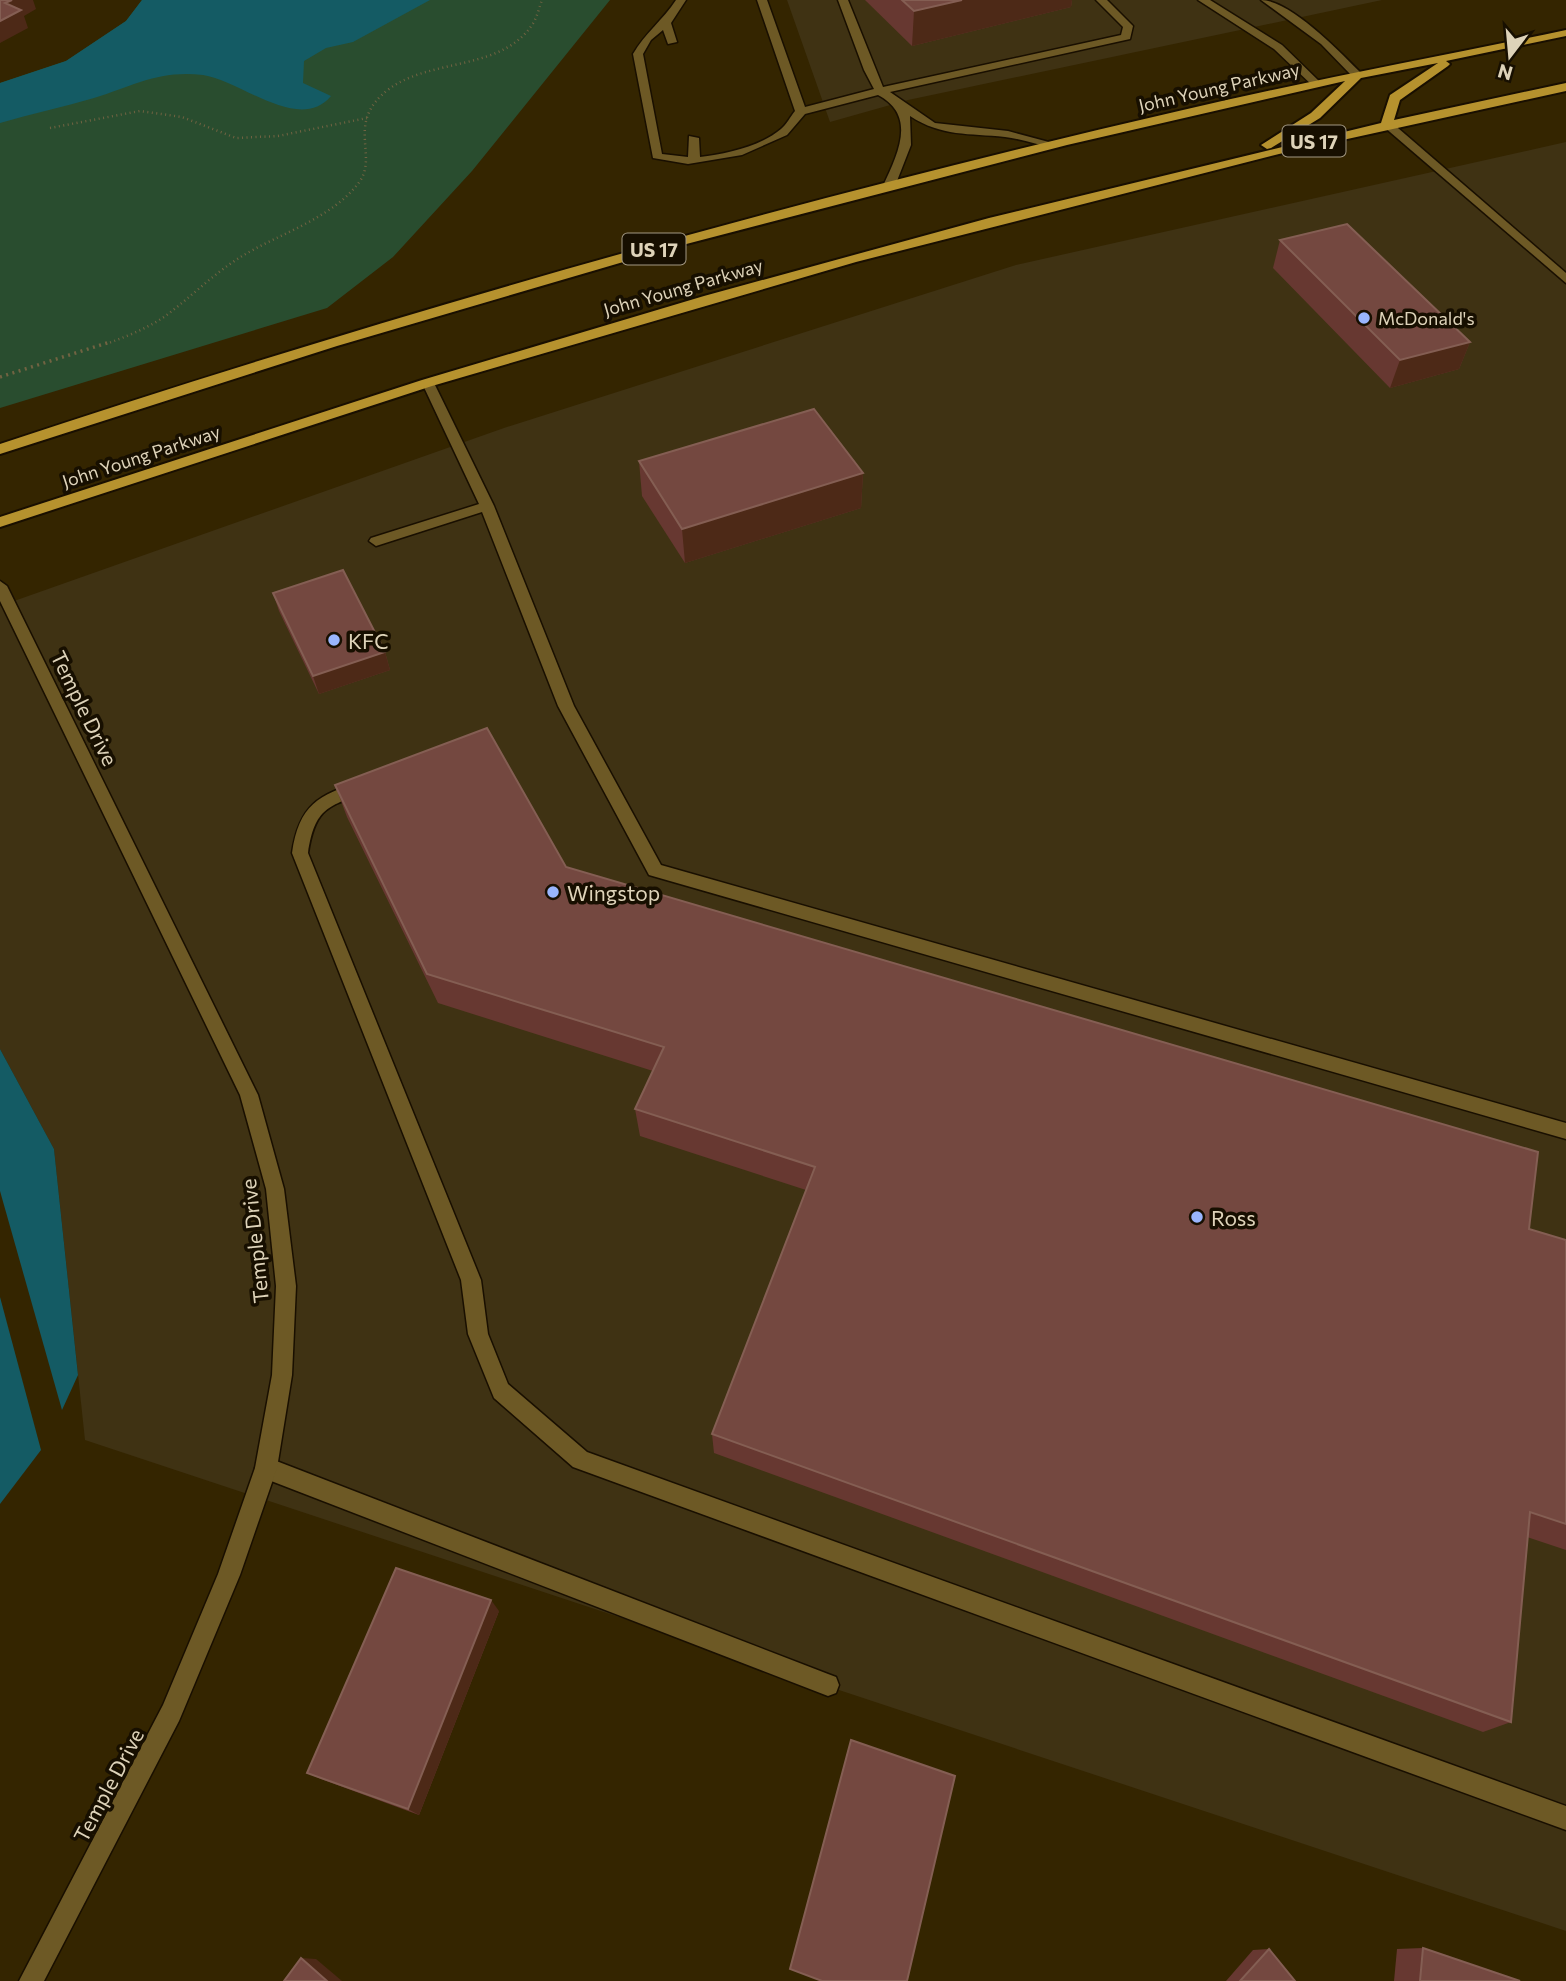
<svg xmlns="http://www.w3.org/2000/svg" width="1566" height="1981" viewBox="0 0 1566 1981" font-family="Commissioner,sans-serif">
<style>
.built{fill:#3f3213}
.green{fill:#294d2f}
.water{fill:#145b64}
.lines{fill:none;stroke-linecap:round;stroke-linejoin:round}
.service-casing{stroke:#190f00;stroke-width:3}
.minor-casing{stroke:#190f00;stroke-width:3}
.trunk-casing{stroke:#190f00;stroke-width:4}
.path-far1{stroke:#716342;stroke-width:2.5;stroke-dasharray:1 3.5;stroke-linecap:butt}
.path{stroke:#716342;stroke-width:3.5;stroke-dasharray:2 4.5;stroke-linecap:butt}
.service{fill:#6d5925;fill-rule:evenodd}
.minor{fill:#6d5925;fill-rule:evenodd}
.trunk{fill:#b6922e;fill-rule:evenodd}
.wall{fill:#673831}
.shaded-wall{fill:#4d2917}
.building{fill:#744840;stroke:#845e53;stroke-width:2}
.poi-dot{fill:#99b5fd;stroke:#170f00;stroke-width:2.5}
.labels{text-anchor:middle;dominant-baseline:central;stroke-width:7;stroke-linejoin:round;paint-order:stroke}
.far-street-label{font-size:18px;fill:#ded3b9;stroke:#170f00}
.far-poi-label{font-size:18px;fill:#ded3b9;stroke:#170f00;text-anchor:start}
.shield{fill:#170f00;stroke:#a29882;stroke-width:2}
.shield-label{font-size:19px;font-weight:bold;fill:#ded3b9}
.poi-label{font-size:21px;fill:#ded3b9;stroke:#170f00;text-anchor:start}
.street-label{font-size:21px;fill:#ded3b9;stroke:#170f00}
</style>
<rect width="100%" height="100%" fill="#342500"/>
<g class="built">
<polygon points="787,0 1382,0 908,100 830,122"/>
<polygon points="1566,142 1566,1931 85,1440 54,1149 0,1049 0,606 504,428 1016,265"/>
</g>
<polygon class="green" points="142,0 610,0 472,171 393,257 327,308 0,408 0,83 66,61 126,21"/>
<g class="water">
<path d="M142,0H430L353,42L326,48L304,61L303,83L331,96C299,134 240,80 203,75C158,70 134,86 94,98C63,107 31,114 0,123V83L66,61L126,21Z"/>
<polygon points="0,1049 54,1149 78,1375 62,1410 0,1191"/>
<polygon points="0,1297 41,1450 0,1504"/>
</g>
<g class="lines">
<defs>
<g id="service">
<path d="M676,0H686L671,23L677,42L668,44L663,30L651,40L643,54L662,154L688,157L689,136L699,138L700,157C726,154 761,146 781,129C787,124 790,117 795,111L757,0H767L805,107L874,89L864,70L838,0H848L883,87L1121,35L1123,27L1096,0H1107L1133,26L1130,39L890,92L935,123L1008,131L1060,145L1054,148C1038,145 1022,139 1005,137C969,133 942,137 910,116L911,145L895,186L889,189L883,186C897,155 918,116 878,95L805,114L787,135L742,155L688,164L653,158L633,54C645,33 663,20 676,0Z"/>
<polygon points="1383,122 1391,122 1566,273 1566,283 1383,126"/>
<polygon points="428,379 434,383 494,506 574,706 661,865 1566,1123 1566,1139 649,875 558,706 482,512 376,546 369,541 371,538 479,504 422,383"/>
<path d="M362,781L368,783L370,787L368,791C328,807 315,807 308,853L481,1280L488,1334L508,1384L587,1452L1566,1806V1830L573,1467L494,1398L468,1334L461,1280L292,853C299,805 318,795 362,781Z"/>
<polygon points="266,1457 828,1674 836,1677 839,1685 836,1693 828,1696 266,1479 259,1475 255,1468 259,1461"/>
</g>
<g id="minor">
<polygon points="1198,0 1210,0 1282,45 1322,84 1313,86 1274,49"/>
<path d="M1261,0C1290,0 1340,52 1361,73V77H1353L1321,44Z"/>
<polygon points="0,581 7,586 258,1095 284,1189 296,1286 292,1375 277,1468 240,1575 179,1721 44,1981 19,1981 163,1705 218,1574 255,1468 272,1375 276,1286 266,1189 240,1095 0,601"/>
</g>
<path id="trunk" d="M1566,30V36L1446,61L1450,64L1448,66L1400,100L1394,120L1566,83V91L1279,154L856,262L432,386L0,527V517L422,380L704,296L989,218L1381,123L1390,95L1438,63L1361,78L1320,118L1271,148L1267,149L1261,145L1311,113L1345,81L1067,145L671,248L337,346L0,454V444C389,315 784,202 1183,110C1310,80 1438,57 1566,30Z"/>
</defs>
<use href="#service" class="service-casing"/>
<use href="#minor" class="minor-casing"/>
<use href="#trunk" class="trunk-casing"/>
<g class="path-far1">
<polyline points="50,128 140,111 182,117 236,138 278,136 367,118"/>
<path d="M106,344C125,337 146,329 164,317C190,298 212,275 239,258C277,234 333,219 360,181C378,154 345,122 389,89C431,58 501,71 532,25C537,18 539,8 542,0"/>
</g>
<polyline class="path" points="0,377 110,342"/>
<use href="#service" class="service"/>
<use href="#minor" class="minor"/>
<use href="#trunk" class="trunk"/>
</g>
<g class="wall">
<polygon points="865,0 1072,0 1071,7 912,46"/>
<polygon points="1280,240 1470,342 1459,369 1390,388 1273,268"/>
<polygon points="639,461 863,473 861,508 685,563 642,496"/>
<polygon points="273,593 385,652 390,670 319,694 279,611"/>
<polygon points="335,785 566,867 1529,1229 1566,1240 1566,1550 1527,1537 1511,1722 1483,1732 714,1453 712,1434 806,1190 640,1136 635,1109 653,1071 438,1003 347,817"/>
<polygon points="499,1611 419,1815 321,1779 307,1773"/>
<polygon points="1423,1948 1520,1981 1394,1981 1397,1949"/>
<polygon points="1269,1949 1295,1981 1226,1981 1253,1950"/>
</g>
<g class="shaded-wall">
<polygon points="12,0 33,0 36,9 24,16 28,28 0,43 0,21 5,3"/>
<polygon points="962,0 1072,0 1071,7 912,46 914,11"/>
<polygon points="1470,342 1459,369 1390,388 1400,360"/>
<polygon points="863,473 861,508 685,563 682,529"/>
<polygon points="385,652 390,670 319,694 313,676"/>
<polygon points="491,1600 499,1611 419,1815 408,1809"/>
<polygon points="301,1958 316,1959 342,1981 327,1981"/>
</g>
<g class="building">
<polygon points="0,0 12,0 5,3 21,10 0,21"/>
<polygon points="902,0 962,0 914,11"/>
<polygon points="1347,224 1470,342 1400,360 1280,240"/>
<polygon points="814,409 863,473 682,529 639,461"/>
<polygon points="343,570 385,652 313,676 273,593"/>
<polygon points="487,728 566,867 1538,1152 1529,1229 1566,1240 1566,1524 1530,1512 1511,1722 712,1434 815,1167 635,1109 664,1047 427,974 335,785"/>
<polygon points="396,1568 491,1600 408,1809 307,1773"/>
<polygon points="851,1740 955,1776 907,1981 822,1981 790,1969"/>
<polygon points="1423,1948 1520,1981 1420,1981"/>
<polygon points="1269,1949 1295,1981 1240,1981"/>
<polygon points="301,1958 327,1981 284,1981"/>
</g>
<g class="poi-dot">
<circle cx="1364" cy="318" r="7"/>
<circle cx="334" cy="640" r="7"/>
<circle cx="553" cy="892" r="7"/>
<circle cx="1197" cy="1217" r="7"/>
</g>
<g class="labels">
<g class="far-street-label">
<text transform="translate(1219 87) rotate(-13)">John Young Parkway</text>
<text transform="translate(683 287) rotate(-16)">John Young Parkway</text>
<text transform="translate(141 456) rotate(-18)">John Young Parkway</text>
</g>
<g class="far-poi-label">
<text x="1378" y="318">McDonald's</text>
</g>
<g class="shield">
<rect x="1282.5" y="125.5" width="63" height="31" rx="5"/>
<rect x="622.5" y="233.5" width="63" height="31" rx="5"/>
</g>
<g class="shield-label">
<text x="1314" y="141">US 17</text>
<text x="654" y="249">US 17</text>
</g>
<g class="poi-label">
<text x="348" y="640">KFC</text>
<text x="567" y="892">Wingstop</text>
<text x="1211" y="1217">Ross</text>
</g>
<g class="street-label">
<text transform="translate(85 708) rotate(64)">Temple Drive</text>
<text transform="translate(254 1241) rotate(-96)">Temple Drive</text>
<text transform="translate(108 1785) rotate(-62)">Temple Drive</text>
</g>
</g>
<g transform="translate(1510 56) rotate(196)" stroke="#170f00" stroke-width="5" paint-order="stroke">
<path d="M0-5L12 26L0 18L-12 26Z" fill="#ded3b9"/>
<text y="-10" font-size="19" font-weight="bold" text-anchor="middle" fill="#ded3b9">N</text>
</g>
</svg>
